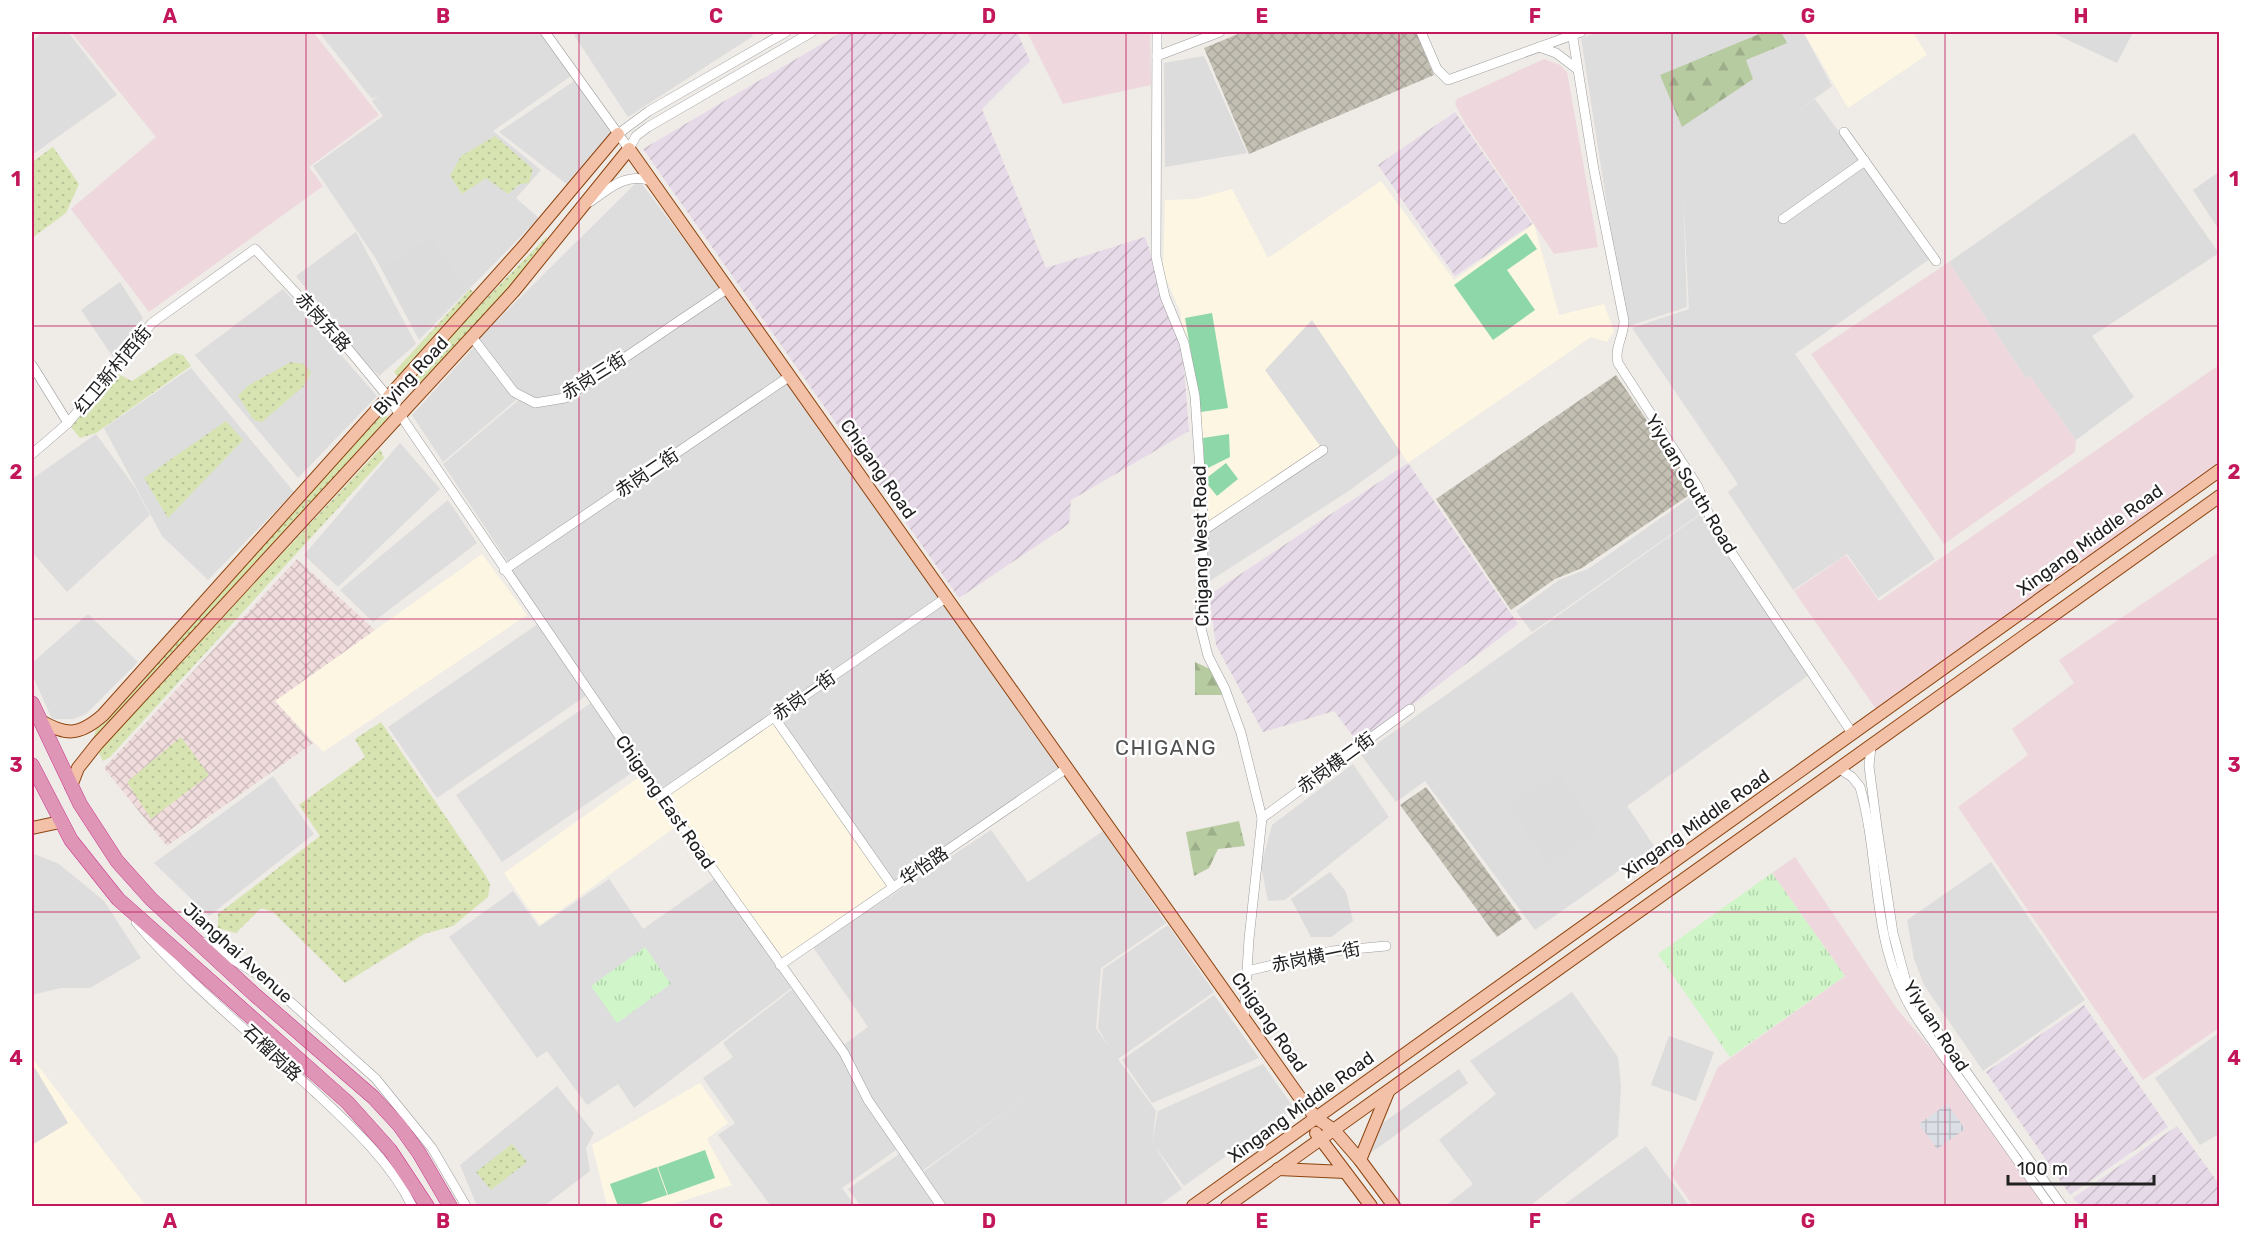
<svg xmlns="http://www.w3.org/2000/svg" width="2251" height="1238" viewBox="0 0 2251 1238" font-family="Rubik,'Noto Sans SC',sans-serif">
<style>
.residential{fill:#dedddd}
.commercial{fill:#eed8dd}
.industrial{fill:url(#industrial-furrows)}
.education{fill:#fcf6e3}
.military{fill:url(#military-cross-hatch)}
.construction{fill:url(#construction-cross-hatch)}
.grass{fill:url(#grass-dots)}
.forest{fill:url(#forest-firs)}
.park{fill:url(#park-tufts)}
.pitch{fill:#8dd7a8}
.parking{fill:#dcdcdc}
.plaza{fill:url(#plaza-grid)}
.lines{fill:none;stroke-linecap:round;stroke-linejoin:round}
.minor-casing{stroke:#9d9d9d;stroke-width:10}
.major-casing{stroke:#8d440f;stroke-width:14}
.highway-casing{stroke:#ca378e;stroke-width:15}
.minor{stroke:#fff;stroke-width:9}
.major{stroke:#f3c0a8;stroke-width:12}
.highway{stroke:#df96b6;stroke-width:14}
.grid{fill:none;stroke:#c2185b;stroke-width:1.5;stroke-opacity:0.55}
.labels{text-anchor:middle;dominant-baseline:central;stroke-width:5;stroke-linejoin:round;paint-order:stroke}
.street-label{font-size:18px;fill:#202020;stroke:#fff}
.quarter-label{font-size:21px;letter-spacing:1.5px;fill:#535353;stroke:#fff}
.neatline{fill:none;stroke:#c2185b;stroke-width:2}
.grid-label{font-size:20px;text-anchor:middle;font-weight:bold;fill:#c2185b}
</style>
<defs>
<pattern id="industrial-furrows" width="10" height="10" patternUnits="userSpaceOnUse" patternTransform="scale(1.5)"><rect width="10" height="10" fill="#e7dae8"/><path d="M-1 1l2-2M0 10L10 0M9 11l2-2" fill="none" stroke="#c6bbc7"/></pattern>
<pattern id="military-cross-hatch" width="8" height="8" patternUnits="userSpaceOnUse" patternTransform="scale(1.5)"><rect width="8" height="8" fill="#f0dcdc"/><path d="M0 0l8 8M0 8l8-8" fill="none" stroke="#cebcbc"/></pattern>
<pattern id="construction-cross-hatch" width="8" height="8" patternUnits="userSpaceOnUse" patternTransform="scale(1.5)"><rect width="8" height="8" fill="#c3bfb3"/><path d="M0 0l8 8M0 8l8-8" fill="none" stroke="#a7a49a"/></pattern>
<pattern id="grass-dots" width="8" height="8" patternUnits="userSpaceOnUse" patternTransform="scale(1.5)"><rect width="8" height="8" fill="#d7e4b2"/><path d="M2 2h.1M6 6h.1" fill="none" stroke="#b8c399" stroke-width="1.8" stroke-linecap="round"/></pattern>
<pattern id="forest-firs" width="22" height="20" patternUnits="userSpaceOnUse" patternTransform="scale(1.5)"><rect width="22" height="20" fill="#b7cba0"/><path d="M5 1l3.5 6h-7zM16 11l3.5 6h-7z" fill="#9dae8a"/></pattern>
<pattern id="park-tufts" width="24" height="20" patternUnits="userSpaceOnUse" patternTransform="scale(1.5)"><rect width="24" height="20" fill="#d0f5c9"/><path d="M3 7l-1-3M5 7V3M7 7l1-3M15 17l-1-3M17 17v-4M19 17l1-3" fill="none" stroke="#b2d2ac"/></pattern>
<pattern id="plaza-grid" width="8" height="8" patternUnits="userSpaceOnUse" patternTransform="scale(1.5)"><rect width="8" height="8" fill="#dbdee5"/><path d="M0 4h8M4 0v8" fill="none" stroke="#bcbec4"/></pattern>
</defs>
<rect width="100%" height="100%" fill="#efebe7"/>
<g class="residential">
<polygon points="43,32 68,32 117,95 32,155 32,42"/>
<polygon points="319,32 539,32 571,76 493,131 541,170 516,198 539,218 419,340 376,259 313,166 383,116 372,101 379,95 372,99"/>
<polygon points="580,32 750,32 753,36 628,117 574,35"/>
<polygon points="1599,32 1803,32 1832,86 1787,119 1815,99 1931,258 1795,354 1935,559 1878,598 1847,554 1793,590 1728,492 1738,484 1632,328 1689,309 1683,194 1687,307 1626,327 1581,38"/>
<polygon points="577,79 616,134 573,189 499,132"/>
<polygon points="639,180 785,374 508,562 443,464 521,398 477,340"/>
<polygon points="356,232 416,344 379,376 364,361 296,276"/>
<polygon points="283,289 377,396 298,478 195,355"/>
<polygon points="1312,319 1402,452 1350,490 1210,581 1204,530 1265,370"/>
<polygon points="475,346 517,399 443,462 412,415"/>
<polygon points="191,368 294,492 208,580 162,536 104,428"/>
<polygon points="790,379 942,597 661,789 509,571"/>
<polygon points="96,434 134,486 150,515 67,592 32,552 32,479"/>
<polygon points="400,443 440,489 338,587 304,555"/>
<polygon points="1698,492 1700,514 1532,632 1516,611 1559,580 1588,569"/>
<polygon points="448,500 477,543 373,622 340,590"/>
<polygon points="1700,515 1809,675 1627,806 1654,846 1535,930 1425,781 1396,802 1361,755"/>
<polygon points="946,600 1063,766 894,881 779,717"/>
<polygon points="88,614 138,662 86,714 73,719 52,719 32,674 32,663"/>
<polygon points="538,624 587,695 437,798 388,727"/>
<polygon points="591,703 636,770 502,862 456,795"/>
<polygon points="1353,764 1389,817 1285,900 1268,901 1261,866 1272,825"/>
<polygon points="273,776 314,834 209,916 154,863"/>
<polygon points="991,830 1028,882 1103,831 1166,923 1101,968 1096,1028 1109,1047 1098,1028 1103,969 1168,925 1214,992 1118,1059 1156,1111 1152,1143 1158,1111 1263,1064 1294,1108 1184,1186 1154,1145 1182,1189 1158,1206 947,1206 923,1172 1027,1096 922,1171 872,1101 842,1046 868,1027 813,947"/>
<polygon points="32,853 59,864 104,901 141,958 90,988 61,988 32,995"/>
<polygon points="1991,862 2085,1000 1983,1071 1924,985 1914,959 1907,920"/>
<polygon points="717,877 794,986 634,1108 618,1084 587,1105 547,1051 537,1058 449,937 513,891 539,927 609,879 643,929"/>
<polygon points="795,987 843,1054 899,1148 842,1188 855,1206 771,1206 718,1135 735,1123 703,1078 733,1057 723,1043"/>
<polygon points="1572,992 1618,1057 1621,1087 1618,1136 1530,1206 1445,1206 1473,1184 1439,1140 1496,1094 1470,1061"/>
<polygon points="2219,1033 2219,1134 2200,1145 2155,1078"/>
<polygon points="557,1086 594,1133 586,1148 590,1171 544,1206 477,1206 460,1165"/>
<polygon points="1646,1146 1689,1206 1562,1206"/>
<polygon points="899,1154 936,1206 861,1206 848,1189"/>
</g>
<g class="commercial">
<polygon points="71,32 313,32 379,115 309,167 323,186 149,312 71,209 156,137"/>
<polygon points="1027,32 1150,32 1151,85 1063,104"/>
<polygon points="1544,59 1560,65 1567,72 1598,247 1554,254 1465,123 1455,104 1457,99"/>
<polygon points="1949,262 2026,378 2030,376 2076,440 2075,452 1944,544 1811,354"/>
<polygon points="2219,365 2219,465 1876,709 1794,591 1846,555 1879,601"/>
<polygon points="2219,552 2219,1028 2143,1080 1958,807 2028,755 2012,729 2074,683 2059,660"/>
<polygon points="1795,857 1897,1009 1947,1067 2048,1206 1693,1206 1671,1174 1718,1067 1845,976 1772,873"/>
</g>
<g class="industrial">
<polygon points="842,32 1017,32 1030,61 982,109 1046,268 1145,237 1182,343 1189,431 1071,500 1069,524 959,598 643,149"/>
<polygon points="1455,112 1532,224 1455,276 1378,165"/>
<polygon points="1408,463 1518,624 1360,745 1334,711 1263,732 1216,645 1209,595"/>
<polygon points="2084,1005 2168,1127 2070,1195 1986,1072"/>
<polygon points="2177,1126 2219,1184 2219,1206 2080,1206 2073,1198"/>
</g>
<g class="education">
<polygon points="1809,32 1913,32 1927,55 1848,108 1804,33"/>
<polygon points="1381,181 1454,280 1534,224 1559,315 1604,304 1614,331 1607,342 1591,337 1408,463 1312,320 1265,370 1323,450 1206,529 1180,311 1163,272 1165,200 1195,199 1232,189 1268,258"/>
<polygon points="482,554 527,615 323,752 275,701"/>
<polygon points="774,722 888,886 781,959 665,796"/>
<polygon points="642,775 678,825 540,925 504,873"/>
<polygon points="32,1058 146,1206 32,1206"/>
<polygon points="700,1083 728,1123 707,1139 732,1185 667,1206 607,1206 592,1145"/>
</g>
<polygon class="military" points="297,559 375,630 275,701 313,743 167,846 104,768"/>
<g class="construction">
<polygon points="1243,32 1416,32 1434,75 1249,154 1204,48"/>
<polygon points="1616,375 1695,491 1582,568 1555,579 1511,610 1436,499"/>
<polygon points="1426,787 1522,919 1497,937 1400,805"/>
</g>
<g class="grass">
<polygon points="495,136 533,169 529,183 520,184 508,194 486,178 462,194 450,176 461,156"/>
<polygon points="53,147 79,184 66,213 32,238 32,162"/>
<polygon points="547,236 544,250 421,388 411,377"/>
<polygon points="470,289 476,295 401,380 394,372"/>
<polygon points="175,353 183,355 191,366 96,433 80,438 71,427 77,415 118,374 132,381"/>
<polygon points="291,362 304,364 311,373 304,386 262,422 254,420 238,396 249,385"/>
<polygon points="381,411 391,420 90,749 98,723"/>
<polygon points="226,421 243,440 168,518 144,478"/>
<polygon points="380,449 384,458 110,757 103,761 98,751"/>
<polygon points="381,722 486,876 490,884 488,897 453,926 424,934 345,983 273,912 261,908 236,933 218,928 218,914 320,836 299,805 365,757 355,739"/>
<polygon points="181,737 209,775 151,819 127,782"/>
<polygon points="512,1144 527,1162 491,1190 476,1172"/>
</g>
<g class="forest">
<polygon points="1764,32 1781,32 1787,43 1746,60 1753,79 1682,127 1660,75"/>
<polygon points="1195,662 1212,670 1223,695 1195,695"/>
<polygon points="1239,821 1245,846 1218,849 1209,868 1194,876 1186,832"/>
</g>
<g class="park">
<polygon points="1772,873 1845,976 1730,1057 1658,954"/>
<polygon points="645,947 671,984 617,1023 591,986"/>
</g>
<g class="pitch">
<polygon points="1526,233 1537,249 1507,270 1535,310 1493,340 1454,285"/>
<polygon points="1212,313 1228,408 1201,412 1185,318"/>
<polygon points="1229,434 1230,457 1204,470 1203,438"/>
<polygon points="1226,463 1238,479 1217,496 1204,480"/>
<polygon points="705,1150 715,1178 668,1195 658,1167"/>
<polygon points="657,1167 667,1195 634,1206 618,1206 610,1184"/>
</g>
<g class="parking">
<polygon points="2051,32 2133,32 2117,63"/>
<polygon points="1204,56 1247,153 1165,167 1164,63"/>
<polygon points="2134,133 2219,253 2092,336 2134,397 2076,440 2030,376 2026,378 1949,262"/>
<polygon points="2219,172 2219,230 2193,190"/>
<polygon points="431,237 465,288 418,332 383,269"/>
<polygon points="120,282 143,318 115,360 81,310"/>
<polygon points="1558,772 1598,832 1550,865 1509,805"/>
<polygon points="1330,872 1346,892 1353,921 1331,937 1311,937 1291,899"/>
<polygon points="1214,995 1259,1058 1152,1103 1122,1060"/>
<polygon points="1669,1036 1714,1052 1696,1101 1651,1085"/>
<polygon points="35,1068 68,1123 32,1145 32,1070"/>
<polygon points="1459,1069 1468,1083 1369,1154 1365,1148 1377,1127"/>
</g>
<polygon class="plaza" points="1947,1104 1965,1129 1937,1149 1919,1124"/>
<g class="lines">
<defs>
<g id="minor">
<polyline points="545,32 629,149 636,136 648,127 812,32"/>
<polyline points="1157,32 1156,257 1165,297 1184,343 1195,396 1204,530 1200,624 1208,656 1225,689 1241,733 1262,818 1249,939 1244,1019"/>
<polyline points="1421,32 1437,69 1448,80 1581,32"/>
<path d="M1572,32L1594,170L1624,321C1624,336 1614,348 1618,363L1698,487L1713,525L1852,733"/>
<polyline points="1539,47 1556,53 1577,69"/>
<polyline points="1157,56 1220,32"/>
<polyline points="1844,132 1936,261"/>
<polyline points="618,134 649,111 786,32"/>
<path d="M590,202C609,188 627,172 651,181"/>
<polyline points="1783,219 1865,161"/>
<polyline points="472,337 514,392 535,403 565,398 728,288"/>
<polyline points="32,365 68,423"/>
<polyline points="32,454 68,423 152,323 255,249 350,351 388,397 643,771 844,1053 868,1100 941,1206"/>
<polyline points="1204,530 1323,450"/>
<polyline points="504,570 790,376"/>
<polyline points="774,717 893,887"/>
<polyline points="1871,747 1869,766 1877,827 1893,933 1906,982 1938,1032 2062,1206"/>
<path d="M1840,769L1852,777L1860,787C1883,870 1868,946 1920,1023L2050,1206"/>
<polyline points="660,796 947,597"/>
<polyline points="1262,818 1410,709"/>
<path d="M136,922C186,982 257,1039 315,1092C350,1125 391,1162 412,1206"/>
<polyline points="203,942 264,978 376,1079 432,1148 466,1206"/>
<polyline points="780,965 1067,768"/>
<polyline points="1247,971 1332,951 1386,946"/>
</g>
<g id="major">
<path d="M39,720C66,736 79,736 103,715L523,247L618,134"/>
<polyline points="71,786 78,768 97,744 514,291 629,149 1298,1095 1316,1118 1334,1130 1360,1160 1394,1206"/>
<polyline points="32,828 60,822"/>
<polyline points="1316,1133 1371,1206"/>
<polyline points="1360,1160 1388,1092"/>
<polyline points="1278,1169 1345,1172"/>
<polyline points="1193,1206 2220,470"/>
<polyline points="1227,1206 2220,496"/>
</g>
<g id="highway">
<polyline points="32,703 80,804 117,861 151,899 255,995 373,1097 399,1125 419,1153 450,1206"/>
<polyline points="32,765 71,840 118,899 347,1102 390,1150 427,1206"/>
</g>
</defs>
<use href="#minor" class="minor-casing"/>
<use href="#major" class="major-casing"/>
<use href="#highway" class="highway-casing"/>
<use href="#minor" class="minor"/>
<use href="#major" class="major"/>
<use href="#highway" class="highway"/>
</g>
<path class="grid" d="M306,32V1206M579,32V1206M852,32V1206M1126,32V1206M1399,32V1206M1672,32V1206M1945,32V1206M32,326H2220M32,619H2220M32,912H2220"/>
<g class="labels">
<g class="street-label">
<text transform="translate(323 322) rotate(48)">赤岗东路</text>
<text transform="translate(113 370) rotate(-50)">红卫新村西街</text>
<text transform="translate(411 376) rotate(-47)">Biying Road</text>
<text transform="translate(594 376) rotate(-32)">赤岗三街</text>
<text transform="translate(878 469) rotate(55)">Chigang Road</text>
<text transform="translate(647 473) rotate(-34)">赤岗二街</text>
<text transform="translate(1691 484) rotate(59)">Yiyuan South Road</text>
<text transform="translate(2090 540) rotate(-36)">Xingang Middle Road</text>
<text transform="translate(1201 546) rotate(-91)">Chigang West Road</text>
<text transform="translate(804 696) rotate(-35)">赤岗一街</text>
<text transform="translate(1336 763) rotate(-36)">赤岗横二街</text>
<text transform="translate(665 802) rotate(55)">Chigang East Road</text>
<text transform="translate(1696 824) rotate(-35)">Xingang Middle Road</text>
<text transform="translate(924 866) rotate(-34)">华怡路</text>
<text transform="translate(238 953) rotate(42)">Jianghai Avenue</text>
<text transform="translate(1316 957) rotate(-11)">赤岗横一街</text>
<text transform="translate(1269 1022) rotate(55)">Chigang Road</text>
<text transform="translate(1936 1026) rotate(57)">Yiyuan Road</text>
<text transform="translate(272 1053) rotate(43)">石榴岗路</text>
<text transform="translate(1301 1107) rotate(-36)">Xingang Middle Road</text>
</g>
<g class="quarter-label">
<text x="1166" y="747">CHIGANG</text>
</g>
</g>
<rect width="2251" height="1238" fill="none" stroke="#ffffff" stroke-width="66"/>
<path d="M2008 1175v9h146v-9" fill="none" stroke="#202020" stroke-width="3"/>
<text x="2017" y="1175" font-size="18" fill="#202020" stroke="#ffffff" stroke-width="4.5" paint-order="stroke">100 m</text>
<rect x="33" y="33" width="2185" height="1172" class="neatline"/>
<g class="grid-label">
<text x="170" y="23">A</text>
<text x="443" y="23">B</text>
<text x="716" y="23">C</text>
<text x="989" y="23">D</text>
<text x="1262" y="23">E</text>
<text x="1535" y="23">F</text>
<text x="1808" y="23">G</text>
<text x="2081" y="23">H</text>
<text x="16" y="186">1</text>
<text x="2234" y="186">1</text>
<text x="16" y="479">2</text>
<text x="2234" y="479">2</text>
<text x="16" y="772">3</text>
<text x="2234" y="772">3</text>
<text x="16" y="1065">4</text>
<text x="2234" y="1065">4</text>
<text x="170" y="1228">A</text>
<text x="443" y="1228">B</text>
<text x="716" y="1228">C</text>
<text x="989" y="1228">D</text>
<text x="1262" y="1228">E</text>
<text x="1535" y="1228">F</text>
<text x="1808" y="1228">G</text>
<text x="2081" y="1228">H</text>
</g>
</svg>
